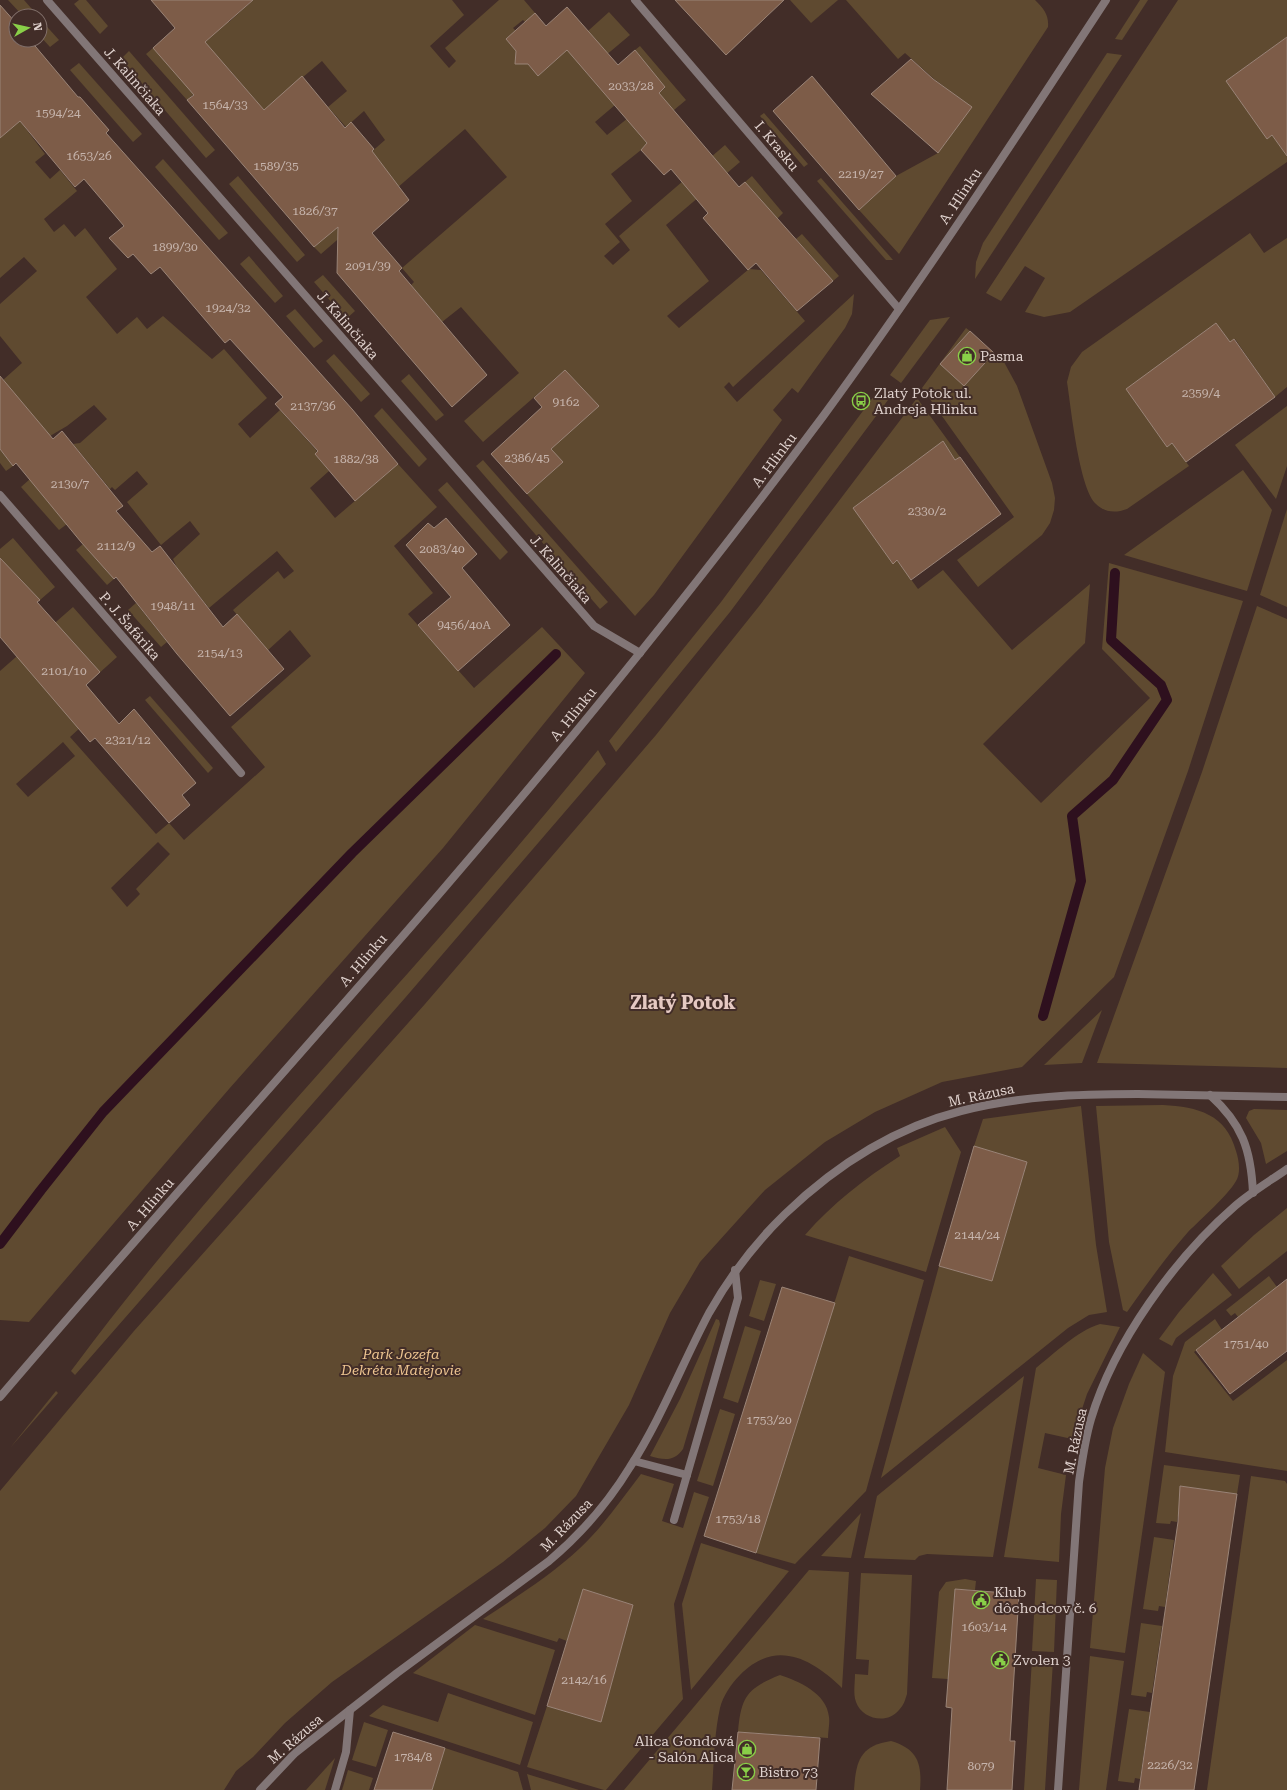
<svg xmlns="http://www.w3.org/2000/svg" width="1287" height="1790" viewBox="0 0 1287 1790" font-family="'Roboto Serif',serif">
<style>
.green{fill:#5f4a30;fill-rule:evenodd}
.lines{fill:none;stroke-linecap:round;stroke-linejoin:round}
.stream{stroke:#2e101e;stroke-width:10}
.building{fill:#7d5c48;stroke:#9a8477}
.service{stroke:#827677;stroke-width:8}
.minor{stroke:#827677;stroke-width:8}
.labels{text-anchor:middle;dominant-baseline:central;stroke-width:4;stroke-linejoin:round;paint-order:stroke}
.number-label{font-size:12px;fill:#c6b4ac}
.street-label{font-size:14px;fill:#dfd1cd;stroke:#422d28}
.poi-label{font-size:14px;fill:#dfd1cd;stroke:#422d28;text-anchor:start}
.park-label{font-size:14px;font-style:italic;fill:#edc490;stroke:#422d28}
.district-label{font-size:18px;font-weight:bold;fill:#e5c9c2;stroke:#422d28}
</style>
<rect width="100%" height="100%" fill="#422d28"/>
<g class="green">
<polygon points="8,0 24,0 38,16 23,16"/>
<polygon points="79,0 86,0 108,26 100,34 74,4"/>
<polygon points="253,0 452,0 464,15 430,46 449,68 456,61 445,48 499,0 524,0 535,13 525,22 523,20 513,28 516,31 506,39 516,51 515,58 520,64 528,64 538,76 609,12 630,35 586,72 615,105 595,122 607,135 665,88 635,50 640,46 686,100 650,130 654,136 641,150 611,174 632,201 605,224 620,242 604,256 613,265 630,250 619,236 725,145 740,162 666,225 709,281 667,316 679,328 749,269 761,270 805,321 733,387 729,382 724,387 737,402 854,294 852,314 845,328 798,393 792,388 773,410 782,420 654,595 635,616 527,494 563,462 550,449 598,406 565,370 483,442 464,421 519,373 461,307 442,322 411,285 414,282 402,268 507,177 465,129 321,254 314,247 350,216 353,168 385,140 364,111 346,127 328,107 347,91 322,61 264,110 226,66 187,100 146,54 153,48 173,70 214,34 214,24 218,21 229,22"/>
<polygon points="790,0 838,0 811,23"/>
<path d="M846,0H1035C1044,9 1049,15 1048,27L899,254L859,210L896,176L938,153L971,107L934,79L905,53L898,59Z"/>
<polygon points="1140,0 1148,0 1122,40 1115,39"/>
<polygon points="1178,0 1287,0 1287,37 1226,81 1267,138 1272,135 1287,156 1287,162 1070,312 1044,317 1025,312 1045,278 1025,266 1001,301 986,293"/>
<polygon points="40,19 59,40 50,47 40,36"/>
<polygon points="129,51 215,150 206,158 121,59"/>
<polygon points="1107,53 1122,55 975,279 976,262 983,243"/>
<polygon points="79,63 142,134 133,142 70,70"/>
<polygon points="764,113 808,164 804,167 760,116"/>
<path d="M20,121L45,154L35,162L50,179L60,170L77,191L44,219L54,232L64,224L75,237L85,228L117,269L86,297L117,334L137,317L147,329L163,316L212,359L224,349L267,398L238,424L250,438L280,410L317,451L315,454L329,471L310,488L335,518L398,464L437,507L394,546L433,593L408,614L474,688L542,627L585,673L443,848L229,1089L29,1322L0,1320V671L73,607L117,657L86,685L104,706L70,737L156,834L169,823L184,840L265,767L231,727L311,656L290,630L267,651L233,610L278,571L284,579L294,571L277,551L209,608L178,570L173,559L200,534L190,521L161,545L127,502L148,484L137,471L115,490L112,487L110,489L73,444L80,443L107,419L94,405L67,426L50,436L3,380L22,363L0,336V304L37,271L24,257L0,278V138ZM63,742L75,756L28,797L16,784ZM158,842L170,854L136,889L140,894L127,907L111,888Z"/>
<polygon points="163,159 228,233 219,240 155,167"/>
<polygon points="238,176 305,255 297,262 229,184"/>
<polygon points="752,176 783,213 777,219 745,182"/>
<polygon points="821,178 893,260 886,260 817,181"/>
<path d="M1250,233L1264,253L1287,238V387L1275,397L1235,339L1230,342L1216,323L1127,389L1167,447L1172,443L1189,466L1127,509C1116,513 1105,513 1096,504C1079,488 1071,407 1067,382L1071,367L1082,352Z"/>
<polygon points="802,234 839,276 833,281 796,239"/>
<polygon points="249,256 283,296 275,303 240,264"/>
<polygon points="323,275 355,311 346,319 314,282"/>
<polygon points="295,309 323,341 314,348 286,316"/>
<polygon points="950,317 901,383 890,375 930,320"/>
<polygon points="966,328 970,331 940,364 964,386 994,353 1004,362 1017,386 1052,483 1055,498 1054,510 1050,523 1042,535 978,587 957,560 1014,517 922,388"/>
<polygon points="334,354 370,394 361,402 326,361"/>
<polygon points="409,374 444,415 436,421 401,381"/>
<polygon points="877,392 888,400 730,612 616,752 609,741 721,602"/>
<polygon points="917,398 960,457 955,460 943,442 893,564 897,560 918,589 943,570 1012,650 1090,584 1085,643 983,744 1041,803 1150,698 1102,649 1109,563 1243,601 1188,771 1114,977 1022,1067 942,1082 875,1112 825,1142 765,1190 700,1262 670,1313 629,1405 576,1496 545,1528 503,1562 332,1682 285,1723 253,1757 236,1771 224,1790 0,1790 0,1491 134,1331 425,1004 656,735 760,605"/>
<polygon points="1287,406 1287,466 1276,499 1235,445"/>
<polygon points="382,408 427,459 419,467 374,416"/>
<polygon points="0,449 13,466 6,471 0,463"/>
<polygon points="483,460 608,602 600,609 476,466"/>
<polygon points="1243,470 1272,510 1247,591 1124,555"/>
<polygon points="30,479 67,524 59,530 21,487"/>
<polygon points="447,482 508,552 500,560 438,490"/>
<polygon points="1287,509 1287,607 1260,595"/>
<polygon points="13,538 55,587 40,600 12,571 0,583 0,549"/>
<polygon points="83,544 114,579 107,585 76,550"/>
<polygon points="136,603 167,642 161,647 128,610"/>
<polygon points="1257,606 1287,619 1287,1068 1097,1063 1202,772"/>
<polygon points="150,696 213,768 208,773 145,700"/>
<path d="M598,750L606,764L405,998L75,1375L71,1371C164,1245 270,1129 374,1011C451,926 525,839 598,750Z"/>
<polygon points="1102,1010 1082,1063 1044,1065"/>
<path d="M1163,1105C1198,1107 1226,1114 1236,1151C1239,1160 1241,1173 1236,1181C1229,1194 1200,1220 1188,1232C1166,1257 1146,1285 1127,1312L1123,1310L1109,1242L1096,1106Z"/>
<polygon points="1081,1106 1096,1245 1107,1312 1089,1315 1068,1328 881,1478 939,1266 992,1281 1027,1162 974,1146 983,1119"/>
<polygon points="1254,1109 1287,1110 1287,1151 1266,1164 1261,1143 1246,1118 1249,1111"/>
<path d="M945,1127L961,1152L926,1272L805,1235C833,1203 864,1179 900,1156L897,1148Z"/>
<polygon points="1287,1208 1287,1251 1239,1289 1221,1266 1254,1235"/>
<polygon points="849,1256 924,1280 866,1491 795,1564 756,1553"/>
<polygon points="1213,1273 1232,1295 1176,1338 1172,1346 1159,1339 1179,1312"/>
<polygon points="1269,1276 1277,1287 1238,1317 1235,1313 1231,1316 1226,1310"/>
<polygon points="760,1280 776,1284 764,1321 749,1316"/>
<path d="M716,1319L719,1320L720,1324L683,1449C674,1462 664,1460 650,1456L680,1399Z"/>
<polygon points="1215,1319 1222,1330 1194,1352 1233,1401 1287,1360 1287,1471 1165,1452 1173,1376 1185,1342"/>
<path d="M1100,1324L1120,1327L1087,1394L1072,1439L1045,1433L1038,1468L1066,1475L1061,1514L1059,1562L1004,1557L1036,1368C1055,1353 1077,1331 1100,1324Z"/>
<polygon points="745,1326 761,1331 738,1403 723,1398"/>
<polygon points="1143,1353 1165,1372 1125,1653 1090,1648 1105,1468 1113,1428 1129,1384"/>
<polygon points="1024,1376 993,1557 927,1554 919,1556 915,1560 864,1558 877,1496"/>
<polygon points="56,1391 58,1393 10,1448"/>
<polygon points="720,1409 735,1414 713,1486 697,1481"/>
<polygon points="1164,1465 1240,1475 1237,1494 1180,1486 1182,1489 1177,1522 1171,1521 1170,1524 1156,1523"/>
<path d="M641,1474L674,1484L662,1521L683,1528L694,1492L709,1497L674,1604L683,1699L606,1790H604L527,1767L547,1706L601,1722L633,1605L583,1589L567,1641L559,1638L557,1642L483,1619C516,1597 550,1576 579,1549C603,1527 621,1500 641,1474Z"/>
<polygon points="1251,1476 1285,1481 1287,1484 1287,1790 1207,1790"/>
<polygon points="861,1513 851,1558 821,1556"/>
<polygon points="1154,1537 1174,1540 1165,1607 1159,1606 1158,1611 1143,1609"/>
<polygon points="701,1543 789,1571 691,1690 682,1604"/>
<path d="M809,1570L849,1572L842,1688C811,1658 775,1639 740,1675C731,1684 723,1696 720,1708C714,1735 714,1763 712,1790H624Z"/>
<path d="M861,1573L912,1575L907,1694C905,1700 904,1705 899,1710C887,1725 862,1719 856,1702C853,1694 855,1683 855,1674L868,1675L869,1660L856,1659Z"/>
<polygon points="965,1579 976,1581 975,1590 955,1589 948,1679 932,1678 939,1592 946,1582"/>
<polygon points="1036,1579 1057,1580 1054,1652 1032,1651"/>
<polygon points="1141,1623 1162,1626 1152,1693 1147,1692 1146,1697 1131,1695"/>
<polygon points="475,1625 555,1650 535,1715 413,1673"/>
<polygon points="1090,1656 1124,1661 1106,1790 1079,1790"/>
<polygon points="1032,1659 1053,1661 1045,1790 1024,1790"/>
<path d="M780,1675C798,1681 827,1693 829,1717C830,1723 828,1731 828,1738L738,1732C741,1697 747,1688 780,1675Z"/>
<polygon points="448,1693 533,1722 520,1765 369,1716 383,1705 438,1722"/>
<polygon points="1129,1709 1150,1712 1140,1779 1135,1778 1134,1783 1118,1781"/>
<polygon points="364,1722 388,1730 376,1767 352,1760"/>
<path d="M891,1741C918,1749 922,1764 920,1790H854C856,1762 859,1746 891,1741Z"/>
<polygon points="445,1748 518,1772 523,1790 432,1790"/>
<polygon points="335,1758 325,1790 306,1790"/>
<polygon points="348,1770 373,1778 369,1790 342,1790"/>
<polygon points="527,1774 579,1790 531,1790"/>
</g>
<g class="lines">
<g class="stream">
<polyline points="1043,1016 1081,881 1072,816 1113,780 1167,700 1161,685 1111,640 1115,573"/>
<polyline points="0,1244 41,1190 103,1112 352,853 556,654"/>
</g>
</g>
<g class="building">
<polygon points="151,0 253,0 205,42 264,110 302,76 345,128 351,122 374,149 372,151 409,200 372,233 402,268 399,271 487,375 452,407 337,273 338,227 314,247 187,100 194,95 153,48 175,28"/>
<polygon points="675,0 784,0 726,55"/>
<polygon points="0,5 16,23 16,40 30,40 78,97 80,97 109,130 106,133 352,409 398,464 355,501 315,454 318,451 275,404 283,397 230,339 225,343 160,267 151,274 133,254 128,258 109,238 124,226 84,179 75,187 20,121 0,138"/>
<polygon points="567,7 618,65 635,50 665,87 659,93 739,187 745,182 833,281 797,311 756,263 748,270 703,218 708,213 671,169 664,175 641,150 647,143 567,50 538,76 528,64 515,64 516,51 506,39 535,13 546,26"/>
<polygon points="1287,37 1287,156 1272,135 1267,139 1226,81"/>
<polygon points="911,59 933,79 972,107 938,153 871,94"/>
<polygon points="812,76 896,176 859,210 773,111"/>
<polygon points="1216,323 1230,342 1234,339 1275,397 1186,462 1172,443 1167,447 1126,389"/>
<polygon points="970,331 994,353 964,386 940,364"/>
<polygon points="565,370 599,406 551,449 563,462 527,494 491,454 542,407 534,398"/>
<polygon points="0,376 53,439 62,431 123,506 116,511 152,552 160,546 223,627 237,614 284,669 230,716 177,654 116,577 114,579 81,542 16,463 13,466 0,449"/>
<polygon points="943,441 955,460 960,457 1001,514 911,580 897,560 893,564 853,508"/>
<polygon points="446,518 477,554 462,568 510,625 458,671 418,625 451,597 406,545 428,523 434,528"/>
<polygon points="0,558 40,600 37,602 100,672 86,685 119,724 134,709 196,783 182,795 190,805 169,823 95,738 90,742 0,637"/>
<polygon points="974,1146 1027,1162 992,1281 939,1266"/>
<polygon points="1287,1279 1287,1351 1230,1394 1196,1350"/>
<polygon points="782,1287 835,1303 756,1553 704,1536"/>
<polygon points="1180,1486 1237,1494 1194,1790 1139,1790 1178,1522"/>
<polygon points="583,1589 633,1605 601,1722 547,1706"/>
<polygon points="955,1589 1019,1594 1010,1741 1015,1741 1012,1790 947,1790 952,1708 946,1707"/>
<polygon points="393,1732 445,1748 432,1790 374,1790"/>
<polygon points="738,1732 820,1738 816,1790 732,1790"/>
</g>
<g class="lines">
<g class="service">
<path d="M1210,1095C1242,1124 1251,1149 1253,1193"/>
<polyline points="634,1461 687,1475"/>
</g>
<g class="minor">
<polyline points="47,0 594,626 640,653"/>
<polyline points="635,0 899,309"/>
<polyline points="0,495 241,773"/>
<path d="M0,1397C213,1147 438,906 643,649C705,572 765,494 824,415C922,281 1015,139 1106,0"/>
<polyline points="674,1520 738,1298 735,1270"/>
<path d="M260,1790L295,1753L397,1673L549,1561C581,1534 608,1503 630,1467C661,1419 682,1364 709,1313C730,1276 754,1244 785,1214C834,1167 894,1128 961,1111C1019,1096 1078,1094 1138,1094C1188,1095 1237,1096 1287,1097"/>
<polyline points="335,1790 346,1752 350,1710"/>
<path d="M1058,1790L1079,1482C1082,1461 1085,1439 1091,1419C1114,1342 1175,1258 1235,1206C1251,1192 1270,1181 1287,1169"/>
</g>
</g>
<defs>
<symbol id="shop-ring" viewBox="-11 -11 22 22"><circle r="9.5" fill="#422d28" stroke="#89cf48" stroke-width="1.5"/><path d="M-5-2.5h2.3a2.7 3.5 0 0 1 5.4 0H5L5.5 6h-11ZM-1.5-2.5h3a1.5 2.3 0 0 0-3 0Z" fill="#89cf48"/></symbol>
<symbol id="bus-ring" viewBox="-11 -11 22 22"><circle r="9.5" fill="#422d28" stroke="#89cf48" stroke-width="1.5"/><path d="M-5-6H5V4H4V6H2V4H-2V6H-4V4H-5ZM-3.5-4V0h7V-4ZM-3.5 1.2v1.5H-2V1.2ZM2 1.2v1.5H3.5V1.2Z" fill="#89cf48"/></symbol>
<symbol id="civic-ring" viewBox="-11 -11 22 22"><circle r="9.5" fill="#422d28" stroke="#89cf48" stroke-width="1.5"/><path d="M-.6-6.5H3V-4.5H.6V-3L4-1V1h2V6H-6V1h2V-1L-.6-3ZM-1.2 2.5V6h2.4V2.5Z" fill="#89cf48"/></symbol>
<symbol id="bar-ring" viewBox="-11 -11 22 22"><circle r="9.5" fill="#422d28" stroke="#89cf48" stroke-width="1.5"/><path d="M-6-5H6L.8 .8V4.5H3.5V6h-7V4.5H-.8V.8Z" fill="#89cf48"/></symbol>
</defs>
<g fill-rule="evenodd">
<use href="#shop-ring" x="957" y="346" width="20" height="20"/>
<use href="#bus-ring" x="851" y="391" width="20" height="20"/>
<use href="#civic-ring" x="971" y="1590" width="20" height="20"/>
<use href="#civic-ring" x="990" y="1650" width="20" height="20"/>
<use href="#shop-ring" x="737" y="1739" width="20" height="20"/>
<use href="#bar-ring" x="736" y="1762" width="20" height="20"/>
</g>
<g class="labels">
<g class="number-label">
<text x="631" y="86">2033/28</text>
<text x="225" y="105">1564/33</text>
<text x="58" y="113">1594/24</text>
<text x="89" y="156">1653/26</text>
<text x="276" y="166">1589/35</text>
<text x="861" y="174">2219/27</text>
<text x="315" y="211">1826/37</text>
<text x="175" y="247">1899/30</text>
<text x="368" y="266">2091/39</text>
<text x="228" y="308">1924/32</text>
<text x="1201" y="393">2359/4</text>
<text x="566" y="402">9162</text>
<text x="313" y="406">2137/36</text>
<text x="527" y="458">2386/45</text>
<text x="356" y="459">1882/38</text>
<text x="70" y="484">2130/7</text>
<text x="927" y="511">2330/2</text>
<text x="116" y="546">2112/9</text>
<text x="442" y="549">2083/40</text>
<text x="173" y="606">1948/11</text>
<text x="464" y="625">9456/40A</text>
<text x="220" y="653">2154/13</text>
<text x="64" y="671">2101/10</text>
<text x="128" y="740">2321/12</text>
<text x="977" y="1235">2144/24</text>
<text x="1246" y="1344">1751/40</text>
<text x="769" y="1420">1753/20</text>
<text x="738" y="1519">1753/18</text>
<text x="984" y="1627">1603/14</text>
<text x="584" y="1680">2142/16</text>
<text x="413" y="1757">1784/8</text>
<text x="1170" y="1765">2226/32</text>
<text x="981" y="1766">8079</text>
</g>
<g class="street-label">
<text transform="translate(135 81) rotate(49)">J. Kalinčiaka</text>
<text transform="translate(777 146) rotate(50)">I. Krasku</text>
<text transform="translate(960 196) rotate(-56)">A. Hlinku</text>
<text transform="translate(348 325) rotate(49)">J. Kalinčiaka</text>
<text transform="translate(774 460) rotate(-53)">A. Hlinku</text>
<text transform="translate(561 569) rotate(49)">J. Kalinčiaka</text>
<text transform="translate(130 626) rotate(49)">P. J. Šafárika</text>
<text transform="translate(573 714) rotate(-51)">A. Hlinku</text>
<text transform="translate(363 960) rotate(-49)">A. Hlinku</text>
<text transform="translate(981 1095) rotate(-12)">M. Rázusa</text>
<text transform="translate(150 1204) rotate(-49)">A. Hlinku</text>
<text transform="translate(1075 1441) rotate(-78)">M. Rázusa</text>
<text transform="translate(566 1525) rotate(-46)">M. Rázusa</text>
<text transform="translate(295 1739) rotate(-41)">M. Rázusa</text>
</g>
<g class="poi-label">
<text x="980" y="356">Pasma</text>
<text x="874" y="393">Zlatý Potok ul.<tspan x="874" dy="16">Andreja Hlinku</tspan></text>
<text x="994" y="1592">Klub<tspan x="994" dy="16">dôchodcov č. 6</tspan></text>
<text x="1013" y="1660">Zvolen 3</text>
<text x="734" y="1741" text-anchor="end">Alica Gondová<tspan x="734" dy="16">- Salón Alica</tspan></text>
<text x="759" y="1772">Bistro 73</text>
</g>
<g class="park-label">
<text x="401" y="1354">Park Jozefa<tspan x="401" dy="16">Dekréta Matejovie</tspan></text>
</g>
<g class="district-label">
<text x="683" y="1002">Zlatý Potok</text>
</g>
</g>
<g transform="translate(28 28) rotate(82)"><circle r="19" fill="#422d28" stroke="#816f6a"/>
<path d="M0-3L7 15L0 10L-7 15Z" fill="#89cf48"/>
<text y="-6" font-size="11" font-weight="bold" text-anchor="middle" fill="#dfd1cd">N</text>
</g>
</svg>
